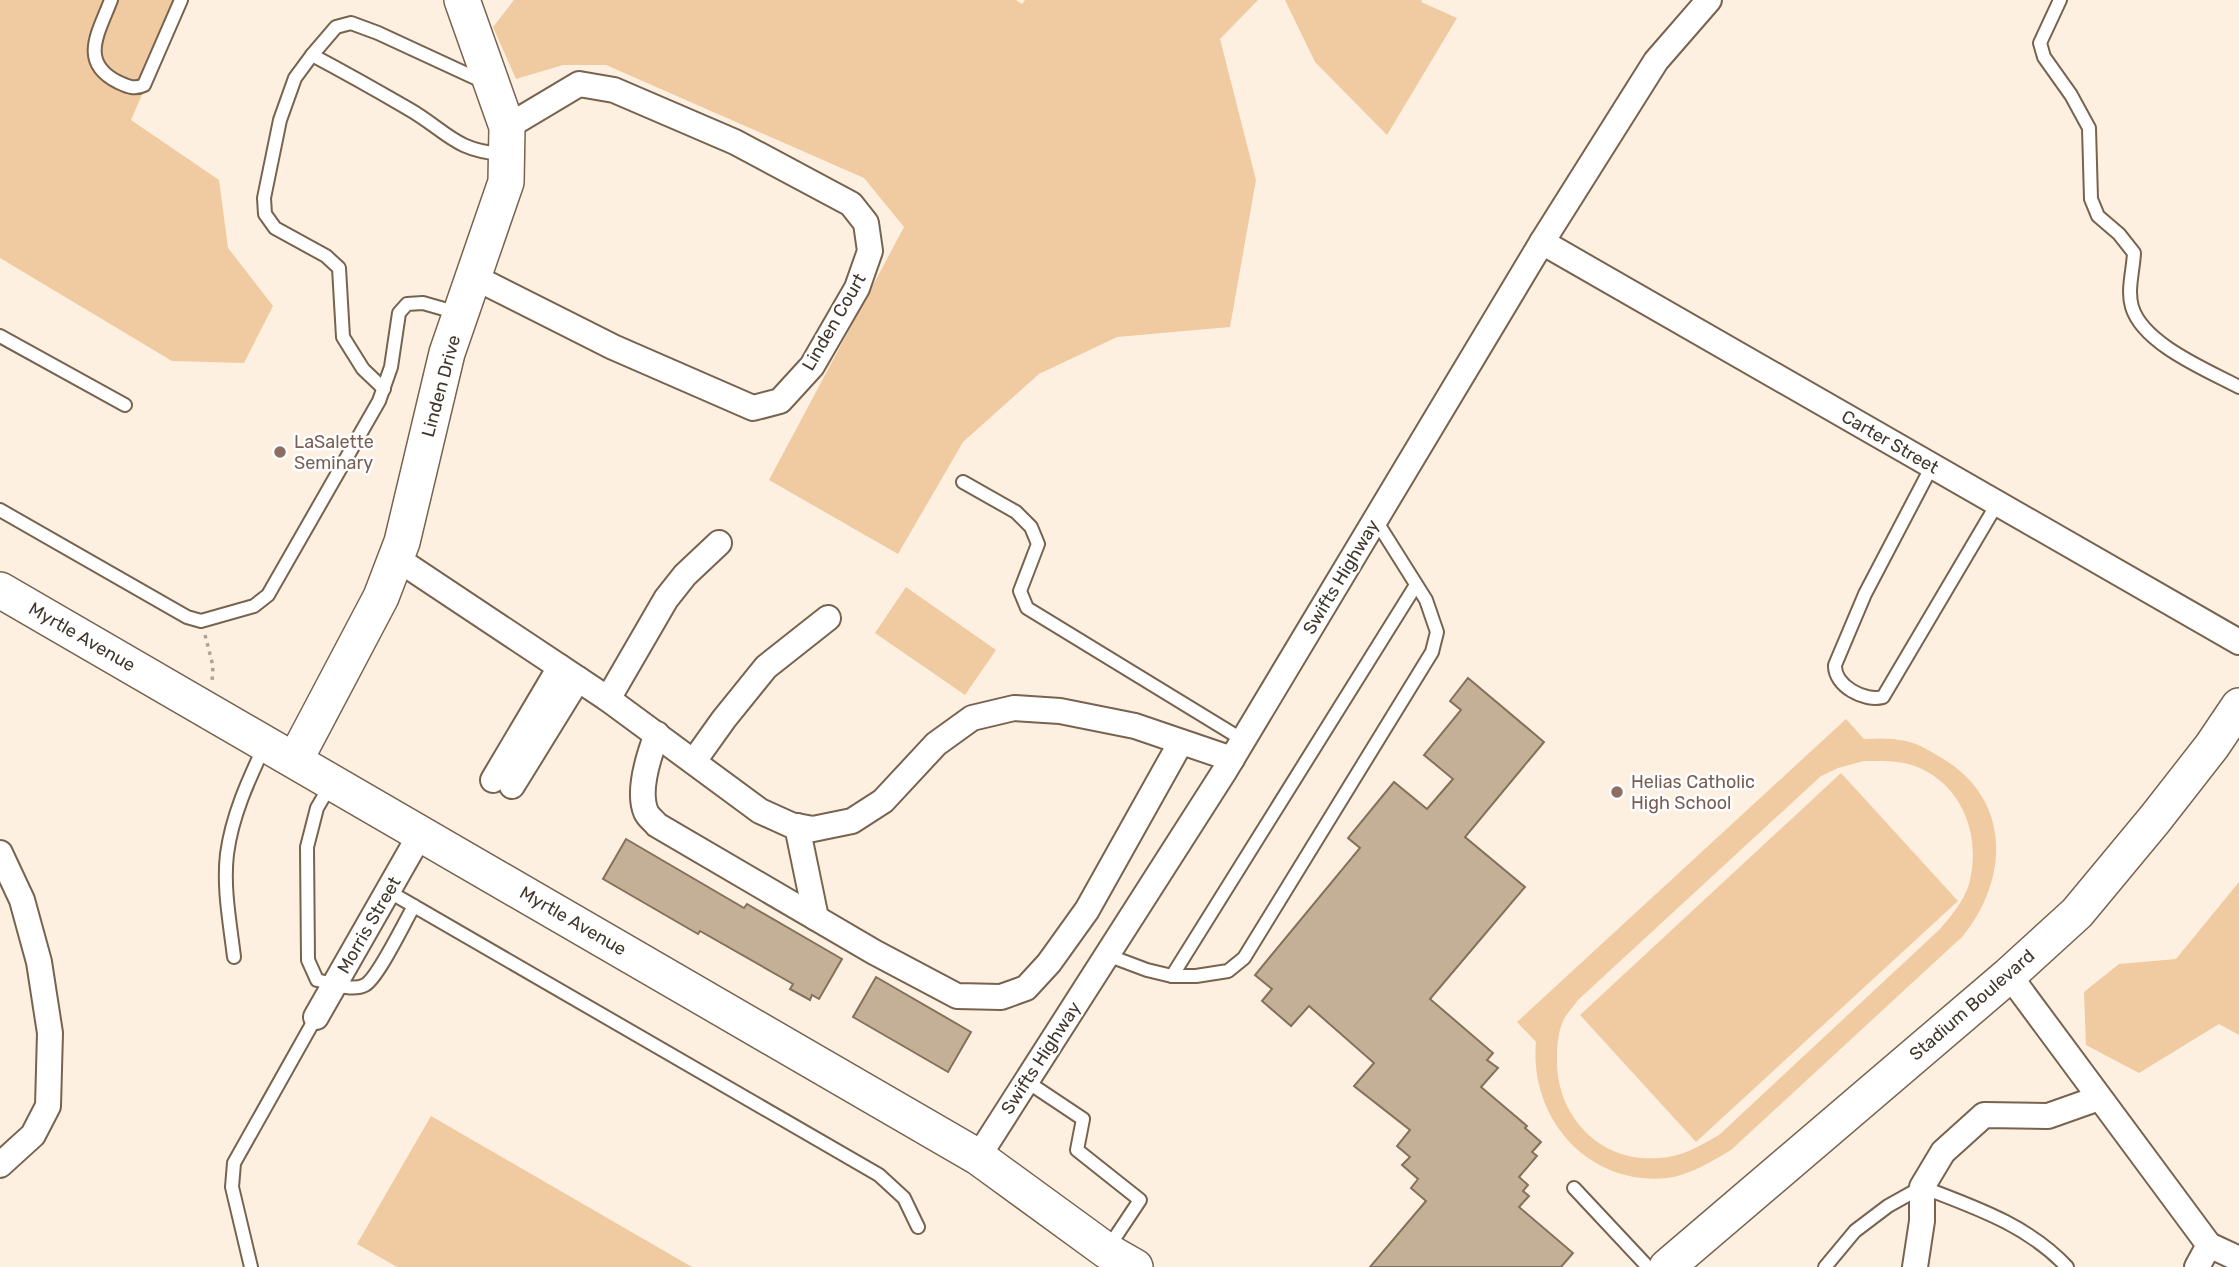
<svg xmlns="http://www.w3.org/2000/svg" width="2239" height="1267" viewBox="0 0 2239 1267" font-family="Rubik,sans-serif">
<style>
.green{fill:#f0caa0;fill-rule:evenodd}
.building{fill:#c4af97;stroke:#85715a;stroke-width:2}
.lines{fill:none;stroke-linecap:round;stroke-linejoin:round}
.lane-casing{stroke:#77634e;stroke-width:16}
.street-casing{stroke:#77634e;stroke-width:28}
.secondary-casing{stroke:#77634e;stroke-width:38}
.path{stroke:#aea295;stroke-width:3.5;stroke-dasharray:3.5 5;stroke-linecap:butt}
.lane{stroke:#fff;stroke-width:12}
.street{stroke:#fff;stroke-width:24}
.secondary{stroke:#fff;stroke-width:35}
.education-dot{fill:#8d6e63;stroke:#fff;stroke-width:2.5}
.labels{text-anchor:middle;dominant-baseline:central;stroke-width:5;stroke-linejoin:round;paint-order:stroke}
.street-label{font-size:18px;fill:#40372d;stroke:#fff}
.education-label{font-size:18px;fill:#785e54;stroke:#fff;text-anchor:start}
</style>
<rect width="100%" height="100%" fill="#fef0e1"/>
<g class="green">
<polygon points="0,0 183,0 131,120 219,180 228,248 273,306 244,363 172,361 0,258"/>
<polygon points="514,0 1016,0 1022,4 1025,0 1258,0 1220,39 1256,180 1230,327 1117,337 1039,374 963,442 898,554 769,480 904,227 864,178 606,65 563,65 516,79 493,27"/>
<polygon points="1285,0 1422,0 1421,2 1457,18 1387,135 1315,62"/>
<polygon points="906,587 996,650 965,695 875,633"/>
<path d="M1846,719L1864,739C1878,738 1892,738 1906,741C1920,744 1933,753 1945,760C2012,802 2008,880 1963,936L1731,1150C1711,1162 1690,1175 1667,1178C1588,1186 1529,1118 1536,1042L1517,1022ZM1864,761C1883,761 1905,760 1922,769C1965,790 1981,839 1969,884C1964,901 1951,916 1940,929L1719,1135C1700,1146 1682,1157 1659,1158C1600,1163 1556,1116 1557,1059C1557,1045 1558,1030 1565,1017C1569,1011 1574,1006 1578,1000L1821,776L1838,768Z"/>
<polygon points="1841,773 1958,901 1696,1142 1580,1015"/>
<polygon points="2239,882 2239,1035 2219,1024 2139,1073 2086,1045 2084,992 2119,964 2176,959"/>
<polygon points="431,1116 692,1267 397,1267 357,1244"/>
</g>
<g class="building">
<polygon points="1468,678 1544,742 1465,837 1525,887 1430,999 1493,1053 1487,1060 1498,1068 1481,1087 1527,1126 1525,1128 1541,1142 1532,1152 1537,1156 1519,1177 1528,1185 1523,1191 1529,1196 1519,1207 1573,1253 1561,1267 1370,1267 1426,1201 1411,1188 1418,1179 1402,1165 1410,1157 1397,1146 1410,1130 1354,1086 1374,1063 1309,1006 1291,1026 1262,1001 1272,989 1255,975 1360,848 1348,838 1394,782 1427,809 1453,779 1424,755 1461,710 1450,701"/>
<polygon points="626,839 744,908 747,904 842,959 819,999 812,995 810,1000 790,989 793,984 700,931 698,934 603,879"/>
<polygon points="876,977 971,1032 948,1072 853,1017"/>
</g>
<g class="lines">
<defs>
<g id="lane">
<path d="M111,0C99,32 78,62 118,82C127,86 134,90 144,85L181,0"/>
<path d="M2060,0L2040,43L2044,57L2071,95L2089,128L2091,199L2098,216L2119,234L2134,253C2133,272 2127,290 2132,307C2143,344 2207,370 2239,387"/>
<path d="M312,55C344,72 376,90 407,108C446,130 454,151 503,154"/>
<polyline points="0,336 125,405"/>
<polyline points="384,389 363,369 343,337 339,268 326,256 275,228 265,214 264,198 280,120 295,78 312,55 336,27 351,23 378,33 484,82"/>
<path d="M1932,466L1865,594L1835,665C1834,686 1865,702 1883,697L1997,504"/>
<polyline points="963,482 1016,512 1031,527 1038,544 1020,591 1027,608 1243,740"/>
<polyline points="0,510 187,617 201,621 254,606 268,595 379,401 391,367 399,313 407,304 423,303 458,313"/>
<path d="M331,784L317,808L307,847L308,960L317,980C330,983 352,992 365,985C378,978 405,921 414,906"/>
<polyline points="388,891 879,1175 904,1198 918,1227"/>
<polyline points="1107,955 1147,970 1172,976 1196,976 1228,971 1244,958 1432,652 1437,632 1426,600 1375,519"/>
<path d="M234,957C230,923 223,888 227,854C232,816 248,781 264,747"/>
<polyline points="1172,976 1416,585"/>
<polyline points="1026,1081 1083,1119 1077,1150 1140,1200 1108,1248"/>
<polyline points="1574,1188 1648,1267"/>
<polyline points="251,1267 232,1187 234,1163 316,1017"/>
<path d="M1825,1267L1855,1231L1888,1206L1922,1187C1974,1207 2028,1225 2067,1267"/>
</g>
<g id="street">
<polyline points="1542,242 2239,642"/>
<polyline points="474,277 613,347 753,408 780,401 812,366 857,288 870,251 866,223 851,204 735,142 614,90 579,84 507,127"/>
<polyline points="396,558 608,699 760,811 791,825 813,829 852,821 883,801 936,744 972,718 1014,708 1060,711 1135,726 1232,759"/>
<polyline points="608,699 666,599 685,575 719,543"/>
<path d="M657,734C649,755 637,791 646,812C648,817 654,821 657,825L874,952L957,996L1001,997L1026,988L1049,963L1087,910L1181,742"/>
<polyline points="694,761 724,719 766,667 828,618"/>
<polyline points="493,780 560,667"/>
<polyline points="512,786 578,679"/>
<polyline points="797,826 816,918"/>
<polyline points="0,853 22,900 39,962 50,1033 48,1106 33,1135 0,1165"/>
<polyline points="2009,975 2209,1245 2197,1267"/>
<polyline points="316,1017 421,833"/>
<polyline points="978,1157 1224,772 1542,242 1656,61 1709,0"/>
<polyline points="2209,1245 2239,1259"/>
<polyline points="1915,1267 1922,1221 1922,1187 1943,1152 1984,1115 2048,1116 2099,1098"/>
</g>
<g id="secondary">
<polyline points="0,590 978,1157 1107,1251 1135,1267"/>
<polyline points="295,760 381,597 402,542 447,353 506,182 507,127 462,0"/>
<polyline points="1667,1267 2009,975 2077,913 2155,819 2212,746 2239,706"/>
</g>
</defs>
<use href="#lane" class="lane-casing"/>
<use href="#street" class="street-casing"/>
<use href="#secondary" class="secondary-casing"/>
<polyline class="path" points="205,635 213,666 212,682"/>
<use href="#lane" class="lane"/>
<use href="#street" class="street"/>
<use href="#secondary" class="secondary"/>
</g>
<g class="education-dot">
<circle cx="280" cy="452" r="7"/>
<circle cx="1617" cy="792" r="7"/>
</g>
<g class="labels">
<g class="street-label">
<text transform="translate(834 322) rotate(-60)">Linden Court</text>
<text transform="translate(441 386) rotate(-75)">Linden Drive</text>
<text transform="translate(1890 442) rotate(30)">Carter Street</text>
<text transform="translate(1341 577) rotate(-59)">Swifts Highway</text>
<text transform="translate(82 637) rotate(30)">Myrtle Avenue</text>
<text transform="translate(573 921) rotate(30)">Myrtle Avenue</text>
<text transform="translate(369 925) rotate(-60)">Morris Street</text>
<text transform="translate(1972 1005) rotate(-41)">Stadium Boulevard</text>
<text transform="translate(1041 1058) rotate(-57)">Swifts Highway</text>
</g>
<g class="education-label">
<text x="294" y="442">LaSalette<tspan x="294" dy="21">Seminary</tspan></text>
<text x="1631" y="782">Helias Catholic<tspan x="1631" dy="21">High School</tspan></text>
</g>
</g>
</svg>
